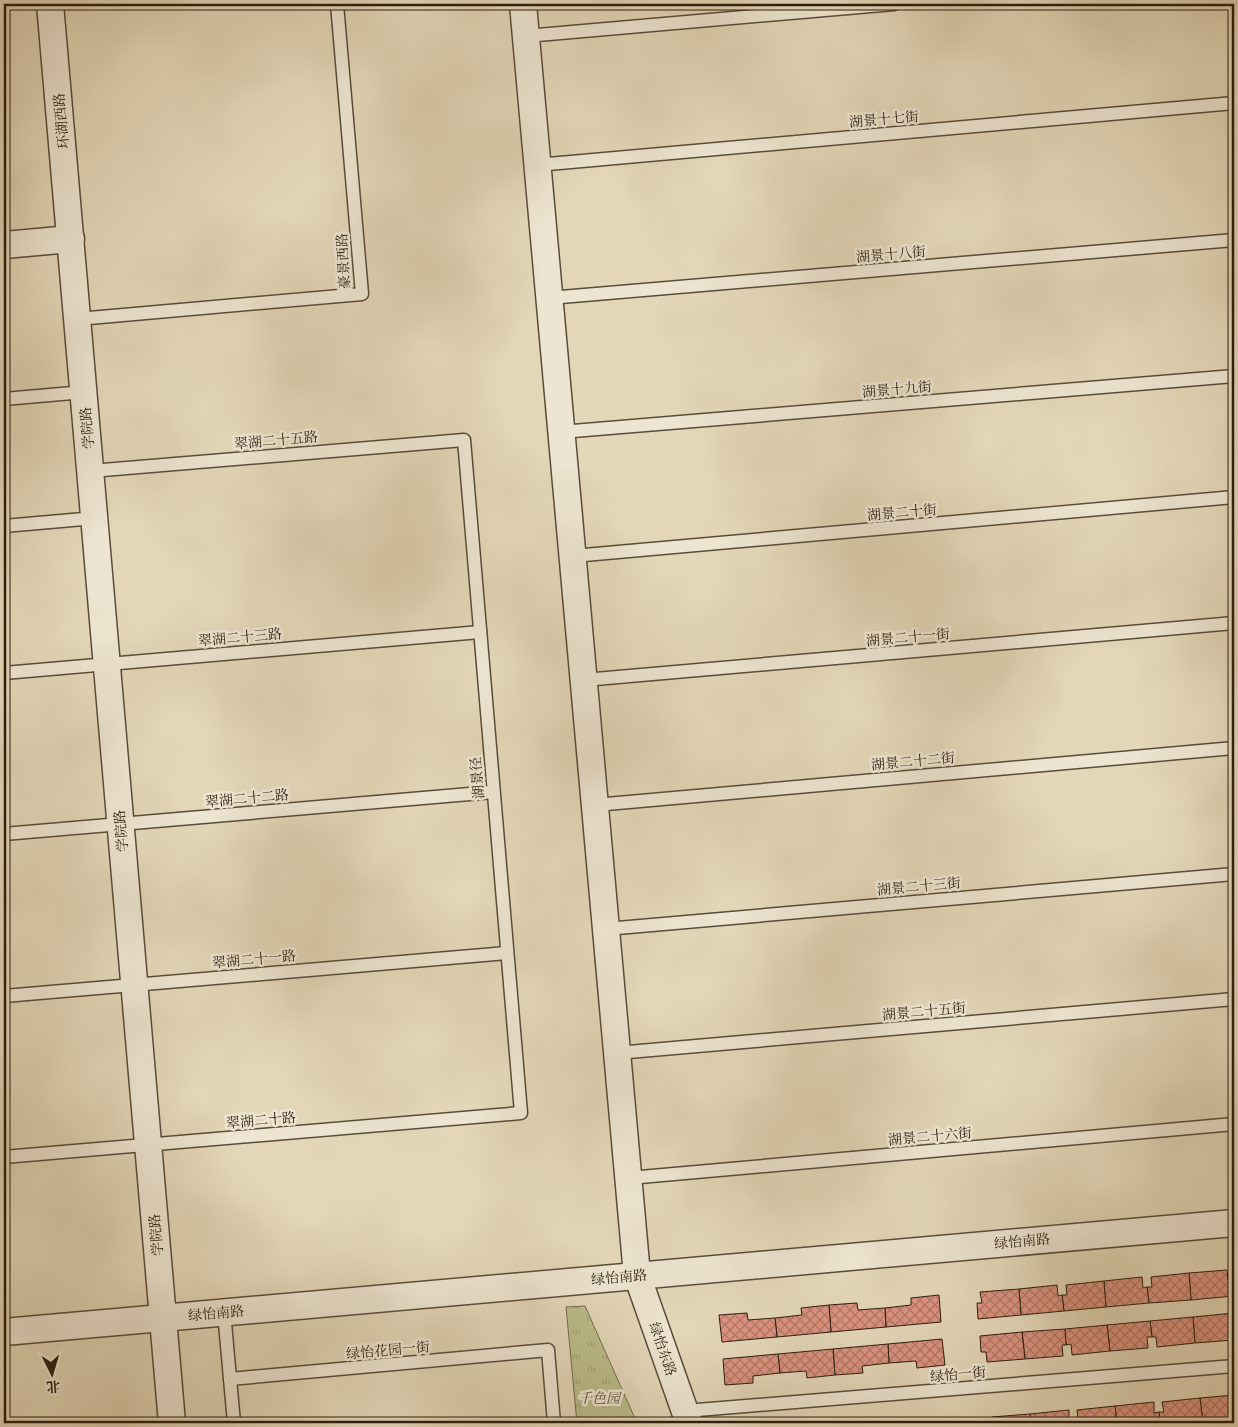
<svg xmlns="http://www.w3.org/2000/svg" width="1238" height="1427" viewBox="0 0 1238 1427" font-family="'Libre Caslon Text','Noto Serif SC',serif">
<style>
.park{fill:url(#park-tufts);stroke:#746c4c}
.building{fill:url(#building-cross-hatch);stroke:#2c1d0f}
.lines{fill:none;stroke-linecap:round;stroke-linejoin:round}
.service-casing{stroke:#5a4c39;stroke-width:15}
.minor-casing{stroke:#5a4c39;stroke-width:29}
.service{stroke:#ede5d1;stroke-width:12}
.minor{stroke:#ede5d1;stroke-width:26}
.labels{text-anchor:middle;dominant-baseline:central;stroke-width:5;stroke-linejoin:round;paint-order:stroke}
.street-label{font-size:14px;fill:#2c1d0f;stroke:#ede5d1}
.park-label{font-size:14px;font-style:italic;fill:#574d34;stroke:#ede5d1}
</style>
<defs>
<pattern id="park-tufts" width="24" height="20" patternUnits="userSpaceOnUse" patternTransform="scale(1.25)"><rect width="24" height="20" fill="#bbbc8a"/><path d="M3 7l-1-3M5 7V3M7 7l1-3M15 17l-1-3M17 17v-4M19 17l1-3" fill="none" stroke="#a1a176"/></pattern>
<pattern id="building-cross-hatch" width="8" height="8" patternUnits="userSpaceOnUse" patternTransform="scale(1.25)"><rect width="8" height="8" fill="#dc9380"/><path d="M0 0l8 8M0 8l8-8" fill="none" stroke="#b37767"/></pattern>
</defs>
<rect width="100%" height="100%" fill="#e3d7b8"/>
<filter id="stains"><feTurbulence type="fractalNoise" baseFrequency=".004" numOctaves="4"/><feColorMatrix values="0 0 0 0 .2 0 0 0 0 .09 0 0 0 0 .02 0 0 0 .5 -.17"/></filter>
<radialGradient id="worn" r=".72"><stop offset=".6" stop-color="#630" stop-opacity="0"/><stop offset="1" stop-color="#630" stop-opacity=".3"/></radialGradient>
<polygon class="park" points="585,1306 637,1423 577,1423 566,1307"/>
<g class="building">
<polygon points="1227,1270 1228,1280 1232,1279 1234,1296 1191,1300 1189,1273"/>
<polygon points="1189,1273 1191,1300 1149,1303 1147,1287 1152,1287 1151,1277"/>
<polygon points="1142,1277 1143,1288 1147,1287 1149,1303 1106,1307 1104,1281"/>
<polygon points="1104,1281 1106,1307 1064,1311 1062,1295 1067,1295 1066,1285"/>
<polygon points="1057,1285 1058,1296 1062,1295 1064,1311 1021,1315 1019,1289"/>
<polygon points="1019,1289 1021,1315 978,1319 977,1303 982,1303 980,1292"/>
<polygon points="939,1295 941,1322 886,1327 885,1308 911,1305 911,1298"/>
<polygon points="857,1303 858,1310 885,1308 886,1327 831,1332 829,1305"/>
<polygon points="829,1305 831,1332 777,1337 775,1318 802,1315 801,1308"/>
<polygon points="747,1313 748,1320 775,1318 777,1337 722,1342 719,1315"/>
<polygon points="1234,1313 1233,1340 1195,1343 1193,1317"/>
<polygon points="1193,1317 1195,1343 1157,1347 1156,1337 1152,1337 1150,1321"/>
<polygon points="1150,1321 1152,1337 1147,1337 1148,1348 1110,1351 1107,1325"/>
<polygon points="1107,1325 1110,1351 1072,1355 1071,1344 1066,1345 1065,1329"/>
<polygon points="1065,1329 1066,1345 1062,1345 1063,1356 1025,1359 1022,1332"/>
<polygon points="1022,1332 1025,1359 987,1362 986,1352 981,1352 980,1336"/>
<polygon points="942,1339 945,1365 917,1368 916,1361 889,1363 888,1344"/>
<polygon points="888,1344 889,1363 862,1366 863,1373 835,1375 833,1349"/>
<polygon points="833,1349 835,1375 807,1378 806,1371 780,1373 778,1354"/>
<polygon points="778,1354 780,1373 753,1376 753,1383 725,1385 723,1359"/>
<polygon points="1234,1395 1234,1422 1203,1423 1200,1398"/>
<polygon points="1200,1398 1203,1423 1160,1423 1159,1412 1164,1412 1162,1402"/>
<polygon points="1154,1402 1154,1413 1159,1412 1160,1423 1117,1423 1115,1406"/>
<polygon points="1115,1406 1117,1423 1074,1423 1074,1420 1078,1420 1077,1410"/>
<polygon points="1069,1410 1069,1421 1074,1420 1074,1423 1031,1423 1030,1414"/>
<polygon points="1030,1414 1031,1423 993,1423 992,1417"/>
<polygon points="89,1418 89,1423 37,1423"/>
</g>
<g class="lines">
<defs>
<g id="service">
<polyline points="526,36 894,4"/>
<polyline points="537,165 1234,103"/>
<polyline points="549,298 1234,240"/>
<polyline points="78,319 362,294 337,4"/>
<polyline points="4,399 84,392"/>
<polyline points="561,432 1234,376"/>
<polyline points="4,526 95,518"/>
<polyline points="573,556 1234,497"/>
<polyline points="4,673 480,632"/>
<polyline points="584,680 1234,623"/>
<polyline points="595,805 1234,748"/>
<polyline points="4,834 493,792"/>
<polyline points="606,929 1234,874"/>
<polyline points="4,996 507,953"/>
<polyline points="617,1053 1234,999"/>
<polyline points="4,1157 521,1113 464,440 91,471"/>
<polyline points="629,1178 1234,1124"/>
<polyline points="224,1312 234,1423"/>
<polyline points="230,1379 548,1350 554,1423"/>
<polyline points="685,1411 1234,1366"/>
</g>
<g id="minor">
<polyline points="50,4 172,1423"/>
<polyline points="523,4 637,1275 689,1423"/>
<polyline points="4,245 71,239"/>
<polyline points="4,1332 1234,1223"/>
</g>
</defs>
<use href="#service" class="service-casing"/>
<use href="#minor" class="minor-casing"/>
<use href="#service" class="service"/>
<use href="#minor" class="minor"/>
</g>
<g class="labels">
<g class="street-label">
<text transform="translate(884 119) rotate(-5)">湖景十七街</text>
<text transform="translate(61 121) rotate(-95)">环湖西路</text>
<text transform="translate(891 254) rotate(-5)">湖景十八街</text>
<text transform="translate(343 261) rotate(-93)">豪景西路</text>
<text transform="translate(897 389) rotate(-5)">湖景十九街</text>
<text transform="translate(87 428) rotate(-95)">学院路</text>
<text transform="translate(276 440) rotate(-5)">翠湖二十五路</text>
<text transform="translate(902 512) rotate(-5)">湖景二十街</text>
<text transform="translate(240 637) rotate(-5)">翠湖二十三路</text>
<text transform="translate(908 637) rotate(-5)">湖景二十一街</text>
<text transform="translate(913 761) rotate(-5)">湖景二十二街</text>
<text transform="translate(477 778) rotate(-95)">湖景径</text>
<text transform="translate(247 798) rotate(-5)">翠湖二十二路</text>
<text transform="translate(121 831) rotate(-95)">学院路</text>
<text transform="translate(919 886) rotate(-5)">湖景二十三街</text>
<text transform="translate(254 959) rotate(-5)">翠湖二十一路</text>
<text transform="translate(924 1011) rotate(-5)">湖景二十五街</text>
<text transform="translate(261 1120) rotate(-5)">翠湖二十路</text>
<text transform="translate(930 1136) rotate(-5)">湖景二十六街</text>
<text transform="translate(156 1235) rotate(-95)">学院路</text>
<text transform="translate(1022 1241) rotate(-5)">绿怡南路</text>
<text transform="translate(619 1277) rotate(-5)">绿怡南路</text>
<text transform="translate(216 1313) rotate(-5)">绿怡南路</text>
<text transform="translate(663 1349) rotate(71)">绿怡东路</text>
<text transform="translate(388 1350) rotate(-5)">绿怡花园一街</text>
<text transform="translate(958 1374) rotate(-5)">绿怡一街</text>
</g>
<g class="park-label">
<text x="599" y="1398">千色园</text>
</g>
</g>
<rect width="1238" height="1427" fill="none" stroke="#e3d7b8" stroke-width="20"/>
<rect x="5" y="5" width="1228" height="1417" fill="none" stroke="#2c1d0f" stroke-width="2.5"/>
<rect x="10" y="10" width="1218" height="1407" fill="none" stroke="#2c1d0f"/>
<g transform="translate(52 1374) rotate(175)" stroke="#ede5d1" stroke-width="4" paint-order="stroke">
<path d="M0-4L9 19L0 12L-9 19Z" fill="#2c1d0f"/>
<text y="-8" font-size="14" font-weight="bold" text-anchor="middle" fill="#2c1d0f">北</text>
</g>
<rect width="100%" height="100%" filter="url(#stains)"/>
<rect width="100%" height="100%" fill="url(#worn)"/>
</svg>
